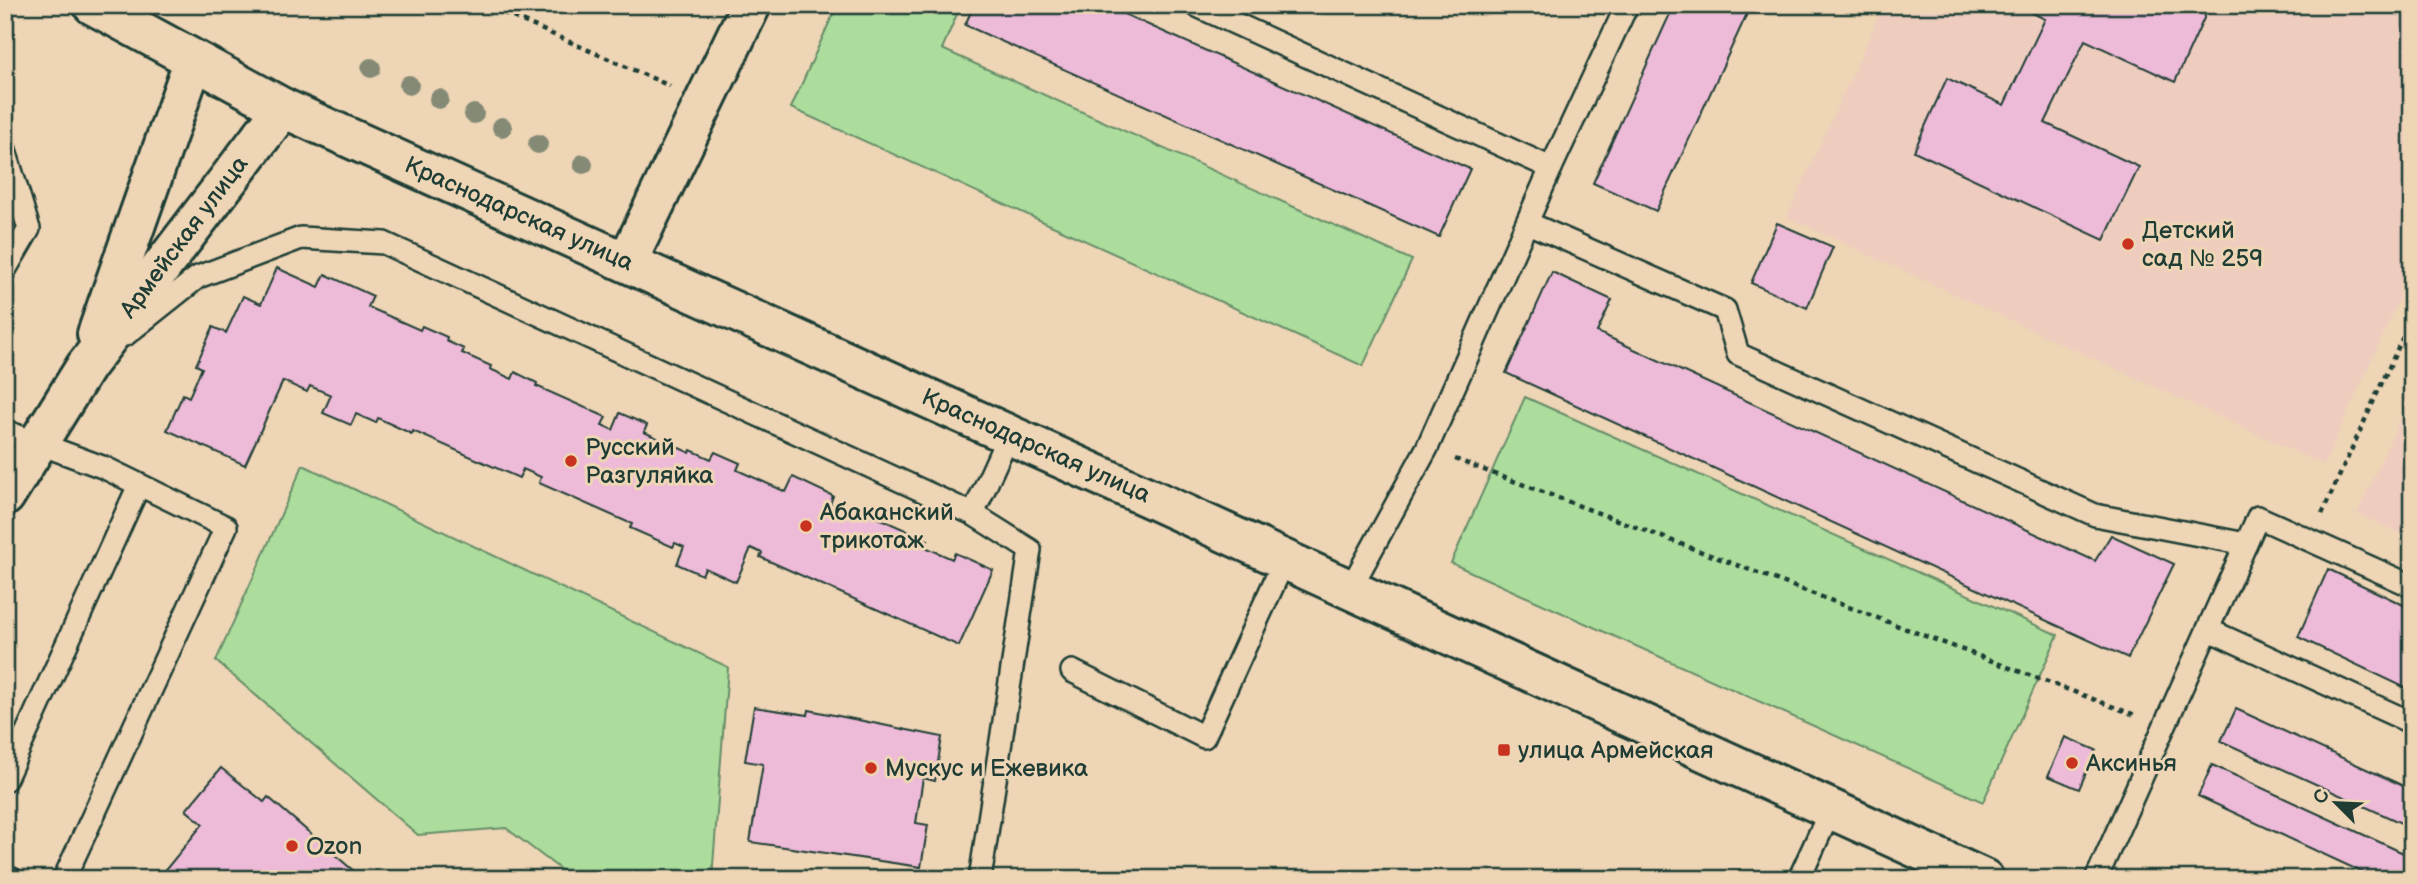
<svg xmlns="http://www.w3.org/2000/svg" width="2417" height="884" viewBox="0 0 2417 884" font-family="'Balsamiq Sans',sans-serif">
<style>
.built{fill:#eecdbf}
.green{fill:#acdd9d;stroke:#668d68;stroke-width:2}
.building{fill:#edbad7;stroke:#1f3d34;stroke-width:2}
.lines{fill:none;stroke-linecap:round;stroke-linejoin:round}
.service-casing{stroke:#1f3d34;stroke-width:26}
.minor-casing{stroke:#1f3d34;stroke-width:44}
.tertiary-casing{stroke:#1f3d34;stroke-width:44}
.secondary-casing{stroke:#1f3d34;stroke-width:44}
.path{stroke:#1f3d34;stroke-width:4.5;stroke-dasharray:5 5;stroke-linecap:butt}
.service{stroke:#eed5b5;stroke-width:21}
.minor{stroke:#eed5b5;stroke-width:38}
.tertiary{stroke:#eed5b5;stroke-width:38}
.secondary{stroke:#eed5b5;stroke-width:38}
.tree{fill:#848a74}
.poi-dot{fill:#c8321e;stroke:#eed5b5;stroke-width:2.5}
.labels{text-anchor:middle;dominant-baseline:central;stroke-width:6;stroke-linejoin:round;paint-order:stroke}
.street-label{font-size:24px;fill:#1f3d34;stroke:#eed5b5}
.poi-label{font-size:24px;fill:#1f3d34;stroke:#eed5b5;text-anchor:start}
</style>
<rect width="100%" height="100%" fill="#eed5b5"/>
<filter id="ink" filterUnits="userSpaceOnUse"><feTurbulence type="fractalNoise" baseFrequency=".0143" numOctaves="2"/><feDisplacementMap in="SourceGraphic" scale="14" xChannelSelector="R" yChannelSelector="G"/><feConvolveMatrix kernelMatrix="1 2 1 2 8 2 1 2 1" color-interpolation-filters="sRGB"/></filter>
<g filter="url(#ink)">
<g class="built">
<polygon points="1884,5 2412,5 2412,271 2324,465 1787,217"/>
<polygon points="2412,392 2412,538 2357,514"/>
</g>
<g class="green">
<polygon points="837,5 961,5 942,49 1412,260 1363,366 791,108"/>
<polygon points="1525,397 2058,635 1983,802 1451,563"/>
<polygon points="303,465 728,667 712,879 573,879 506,828 418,835 216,661"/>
</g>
<g class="building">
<polygon points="974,5 1104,5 1470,169 1439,237 965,25"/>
<polygon points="1674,5 1751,5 1656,211 1593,183"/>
<polygon points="2016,5 2210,5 2175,82 2085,40 2045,123 2139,167 2104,240 1914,151 1947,78 2004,105 2045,19"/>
<polygon points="1777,223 1833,247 1807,308 1751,283"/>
<polygon points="277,268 319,287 325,274 373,296 368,307 420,330 422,326 447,337 446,341 464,349 462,353 491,366 490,369 512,379 515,372 537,383 536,386 606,417 602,425 613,430 620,413 647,425 644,432 690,453 691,450 711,459 715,452 740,463 737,470 786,492 793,477 833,496 830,504 855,515 858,509 928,540 925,547 952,559 955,553 993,570 959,646 760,557 762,553 751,548 736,582 705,568 702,575 677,564 684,547 675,543 673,547 630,528 632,524 539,483 541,477 523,469 519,478 413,431 412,434 378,418 376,423 356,414 351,425 323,413 331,395 310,386 307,392 283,381 245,465 167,430 183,394 189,397 202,368 196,365 213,327 226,333 243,296 261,304"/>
<polygon points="1552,272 1612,300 1597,332 2095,561 2111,535 2174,564 2128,658 1506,373"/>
<polygon points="2328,569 2412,609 2412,691 2298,637"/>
<polygon points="754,707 808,715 809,710 942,737 935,781 923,778 916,823 928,825 921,867 750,842 763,764 745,761"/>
<polygon points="2236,709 2412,790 2412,828 2221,741"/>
<polygon points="2065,737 2096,750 2079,789 2048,776"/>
<polygon points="2212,765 2412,857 2412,879 2377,879 2198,796"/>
<polygon points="221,768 264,802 268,797 363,879 158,879 203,824 186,810"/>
</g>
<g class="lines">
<defs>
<g id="service">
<polyline points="1195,5 1551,168"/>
<polyline points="5,150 29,229 5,270"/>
<polyline points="1528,223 1725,310 1738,354 2095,515 2246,544"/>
<polyline points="125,335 198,277 301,238 384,243 973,514 1030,550 980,879"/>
<polyline points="5,431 105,468 226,527 64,879"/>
<polyline points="973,514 1009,434"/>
<polyline points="1350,589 1427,448 1551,168 1627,5"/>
<polyline points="2209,630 2412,723"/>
<polyline points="1072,671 1204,737 1285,559"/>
<polyline points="5,780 139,485"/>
<polyline points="5,876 12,879"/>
<polyline points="1799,879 1831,809"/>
<polyline points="2096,879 2258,517 2412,586"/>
</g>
<polyline id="minor" points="627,262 751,5"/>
<g id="tertiary">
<polyline points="97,334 193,62"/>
<polyline points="5,496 86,366 283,108"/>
</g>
<polyline id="secondary" points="93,5 283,108 1154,500 1984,879"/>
</defs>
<use href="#service" class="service-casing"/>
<use href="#minor" class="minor-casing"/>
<use href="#tertiary" class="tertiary-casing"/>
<use href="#secondary" class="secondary-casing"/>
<g class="path">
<polyline points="486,5 670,86"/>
<polyline points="1455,459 2138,716"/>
<polyline points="2322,514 2412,317"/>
</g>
<use href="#service" class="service"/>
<use href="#minor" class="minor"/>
<use href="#tertiary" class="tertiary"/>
<use href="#secondary" class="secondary"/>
</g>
<g class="tree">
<circle cx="371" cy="68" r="10"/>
<circle cx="409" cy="85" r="10"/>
<circle cx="439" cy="99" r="10"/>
<circle cx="474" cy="114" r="10"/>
<circle cx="502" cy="127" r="10"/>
<circle cx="538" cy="144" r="10"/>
<circle cx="583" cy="164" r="10"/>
</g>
</g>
<g class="poi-dot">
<circle cx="2128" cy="244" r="7"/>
<circle cx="571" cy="461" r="7"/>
<circle cx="806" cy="526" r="7"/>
<rect x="1497" y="743" width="14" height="14" rx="3.5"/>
<circle cx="2072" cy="763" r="7"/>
<circle cx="871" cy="768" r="7"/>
<circle cx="292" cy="846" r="7"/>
</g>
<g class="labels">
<g class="street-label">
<text transform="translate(519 214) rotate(24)">Краснодарская улица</text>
<text transform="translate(184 237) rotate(-53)">Армейская улица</text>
<text transform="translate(1036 446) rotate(24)">Краснодарская улица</text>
</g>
<g class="poi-label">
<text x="2142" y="230">Детский<tspan x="2142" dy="28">сад № 259</tspan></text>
<text x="585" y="447">Русский<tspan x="585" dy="28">Разгуляйка</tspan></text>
<text x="820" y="512">Абаканский<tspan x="820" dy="28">трикотаж</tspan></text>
<text x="1518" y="750">улица Армейская</text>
<text x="2086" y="763">Аксинья</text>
<text x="885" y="768">Мускус и Ежевика</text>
<text x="306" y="846">Ozon</text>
</g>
</g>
<rect width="2417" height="884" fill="none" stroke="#eed5b5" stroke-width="28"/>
<rect x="14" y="14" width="2389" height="856" fill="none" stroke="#1f3d34" stroke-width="2.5" filter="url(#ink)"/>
<g transform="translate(2336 803) rotate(294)" stroke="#eed5b5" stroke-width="5" paint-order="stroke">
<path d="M0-5L12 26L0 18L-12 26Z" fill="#1f3d34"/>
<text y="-10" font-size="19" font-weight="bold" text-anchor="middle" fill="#1f3d34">С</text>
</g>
</svg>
